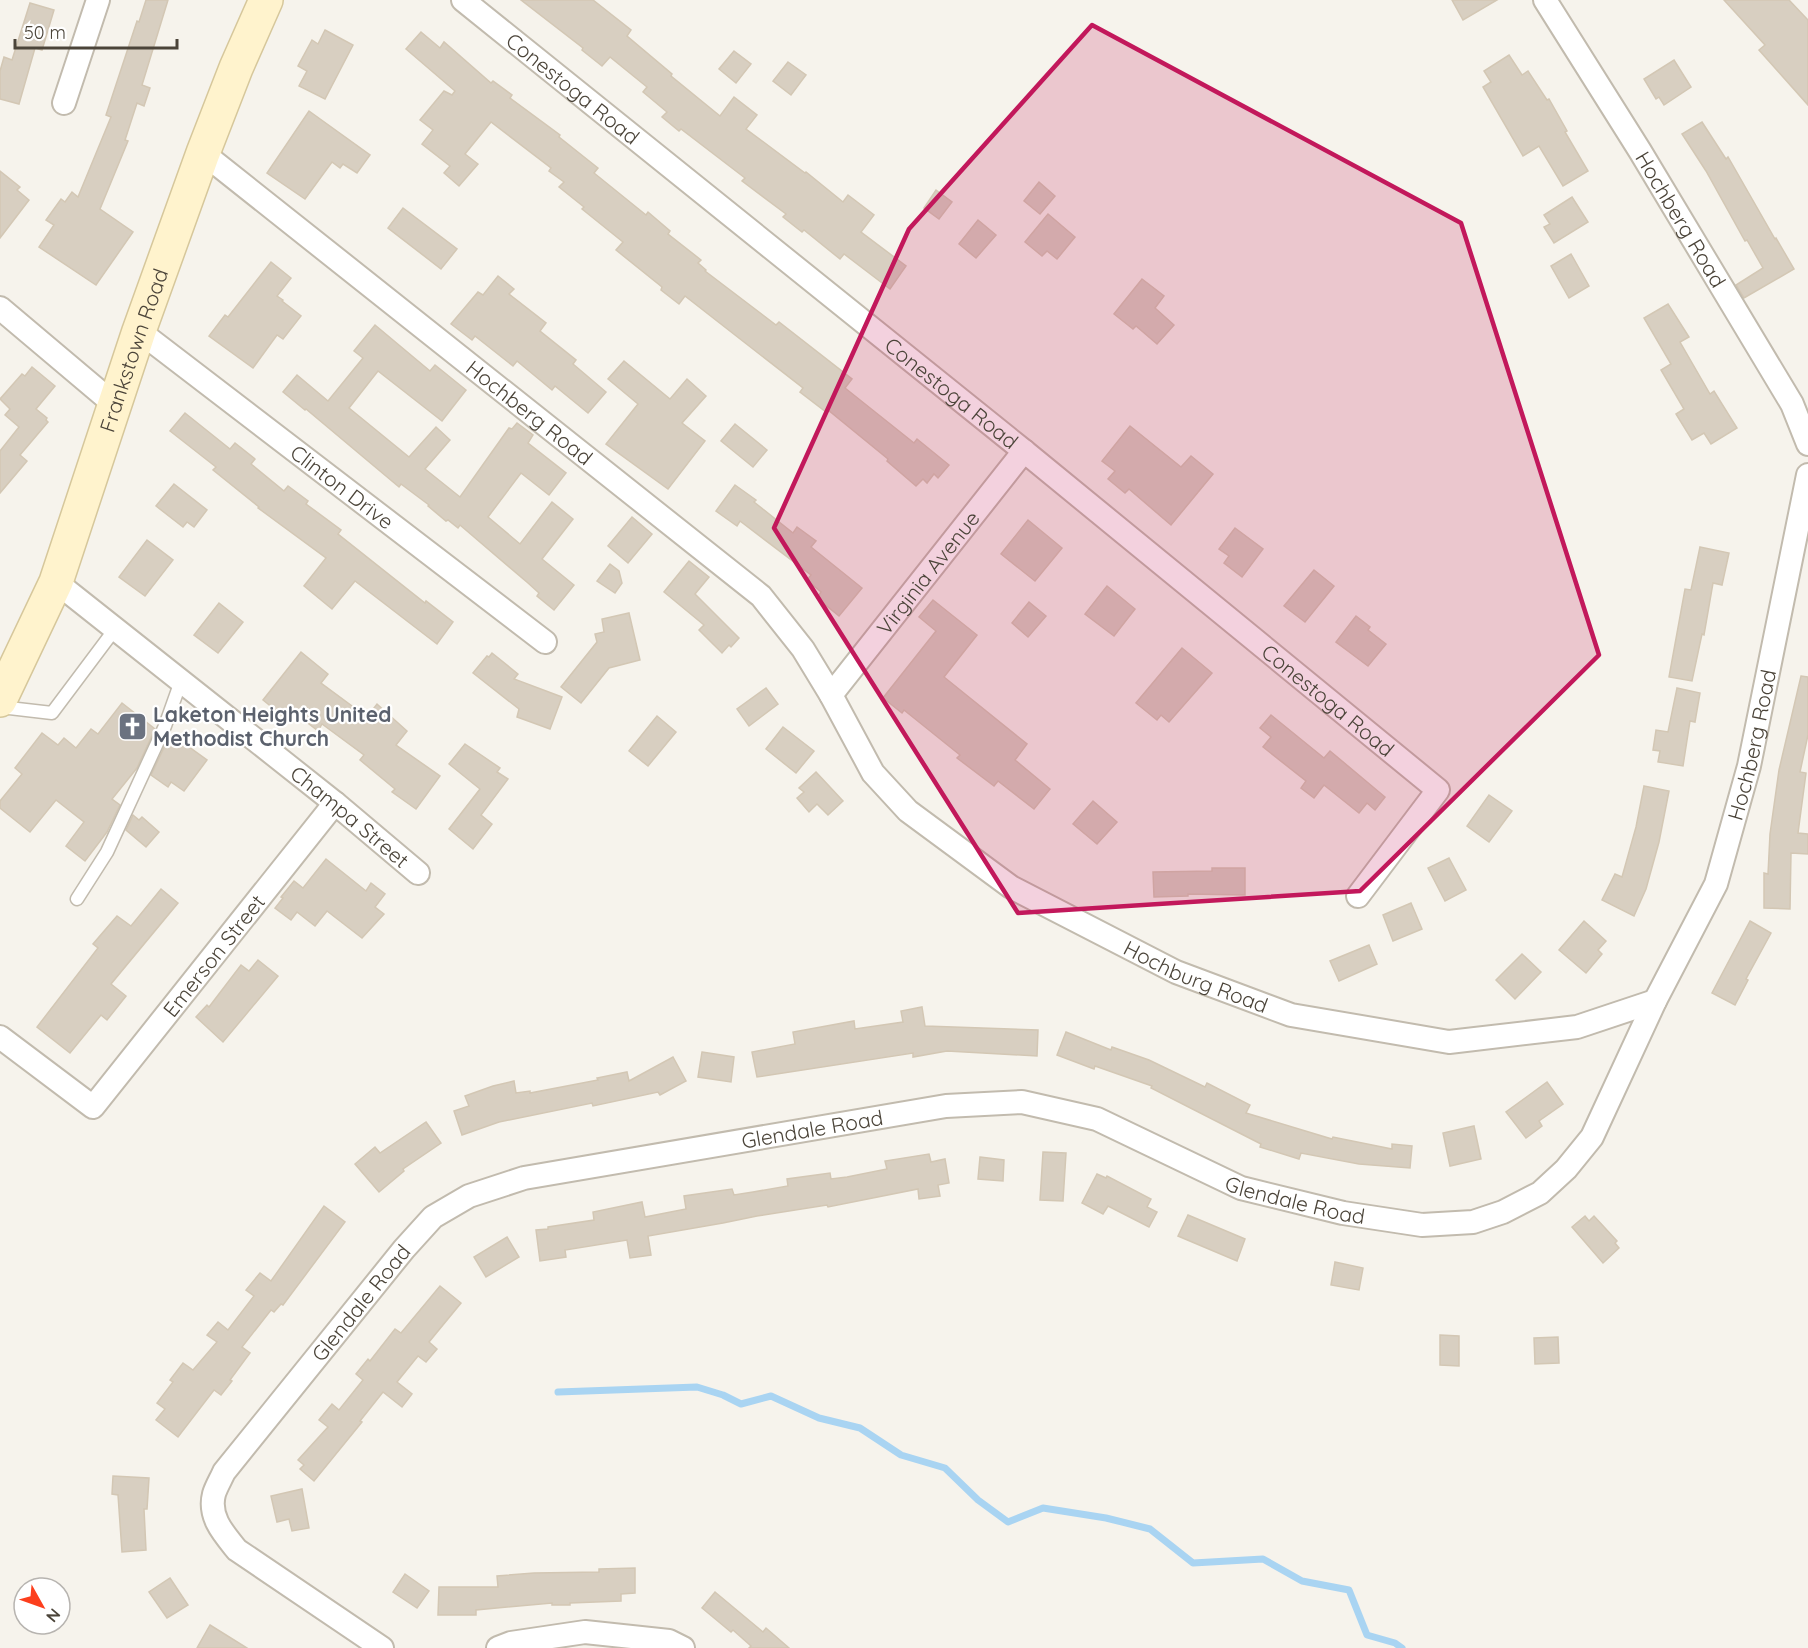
<svg xmlns="http://www.w3.org/2000/svg" width="1808" height="1648" viewBox="0 0 1808 1648" font-family="Quicksand,sans-serif">
<style>
.lines{fill:none;stroke-linecap:round;stroke-linejoin:round}
.stream{stroke:#a9d4f2;stroke-width:7}
.building{fill:#d8cfc1;stroke:#d3c7b4;stroke-width:1.5}
.service-casing{stroke:#c2bbae;stroke-width:15}
.minor-casing{stroke:#c2bbae;stroke-width:26}
.secondary-casing{stroke:#d6c79b;stroke-width:36}
.service{stroke:#fff;stroke-width:12}
.minor{stroke:#fff;stroke-width:22}
.secondary{stroke:#fff3cd;stroke-width:33}
.marked{fill:#c2185b;fill-opacity:0.2;stroke:#c2185b;stroke-width:4.5;stroke-linejoin:round}
.labels{text-anchor:middle;dominant-baseline:central;stroke-width:4.5;stroke-linejoin:round;paint-order:stroke}
.street-label{font-size:21px;fill:#4b4439;stroke:#fff}
.worship-label{font-size:21px;font-weight:bold;fill:#5b616d;stroke:#fff;text-anchor:start}
</style>
<rect width="100%" height="100%" fill="#f6f3ec"/>
<g class="lines">
<polyline class="stream" points="558,1392 697,1387 723,1395 741,1404 771,1396 819,1418 860,1428 901,1455 945,1468 978,1500 1008,1522 1043,1508 1106,1518 1150,1529 1193,1563 1263,1559 1302,1581 1349,1590 1367,1635 1395,1643 1402,1648"/>
</g>
<g class="building">
<polygon points="146,0 168,0 142,85 150,88 144,106 137,103 125,140 128,141 100,209 133,232 96,285 39,247 54,225 46,220 61,199 65,202 72,192 78,197 111,117 106,115 137,21 139,22"/>
<polygon points="521,0 593,0 631,30 627,36 672,74 671,76 720,116 734,97 757,115 746,129 805,173 806,172 843,202 848,195 874,215 861,232 906,266 890,289 844,254 840,259 804,230 802,232 783,217 786,214 742,181 745,178 681,129 679,131 662,117 667,112 643,92 647,87 610,57 602,66 582,50 583,48"/>
<polygon points="1452,0 1497,0 1463,20"/>
<polygon points="1724,0 1789,0 1808,20 1808,105 1759,50 1765,45"/>
<polygon points="30,3 54,10 42,50 35,48 19,104 0,99 0,71 4,57 12,60"/>
<polygon points="325,30 353,45 325,99 299,86 307,71 298,66 312,40 318,44"/>
<polygon points="421,32 440,48 444,42 491,83 493,81 512,95 510,98 560,135 559,137 598,168 594,173 646,215 648,212 670,231 668,234 701,260 698,263 706,270 705,271 776,325 779,322 852,379 845,388 914,443 917,439 949,465 938,478 934,474 927,483 923,479 916,486 887,461 888,459 828,410 826,412 800,392 803,388 685,296 679,304 661,290 662,287 616,250 623,242 582,209 584,207 559,187 564,182 549,171 551,168 491,122 465,154 478,164 459,186 444,173 450,166 422,144 433,130 420,120 444,91 452,95 455,91 406,49"/>
<polygon points="734,51 751,64 736,83 719,69"/>
<polygon points="1509,55 1522,75 1528,71 1547,100 1549,99 1567,131 1565,132 1588,171 1563,186 1539,146 1523,156 1483,87 1491,82 1484,71"/>
<polygon points="1674,60 1691,87 1664,105 1659,97 1656,99 1644,79"/>
<polygon points="788,62 806,75 791,95 773,81"/>
<polygon points="309,111 370,155 357,173 343,164 340,168 332,162 305,199 267,173"/>
<polygon points="1702,122 1726,159 1728,157 1775,239 1776,238 1794,269 1744,298 1736,285 1763,268 1747,240 1745,241 1706,171 1682,134"/>
<polygon points="0,171 20,187 17,190 29,200 0,238"/>
<polygon points="1039,182 1055,196 1040,214 1024,201"/>
<polygon points="936,190 952,202 939,219 924,208"/>
<polygon points="1572,197 1588,222 1554,243 1544,227 1550,224 1544,215"/>
<polygon points="403,208 457,249 441,269 388,228"/>
<polygon points="1048,214 1075,237 1057,259 1047,251 1042,256 1025,242"/>
<polygon points="978,220 996,235 976,258 959,244"/>
<polygon points="1571,254 1589,286 1569,298 1551,266"/>
<polygon points="271,262 291,278 277,296 283,300 282,301 301,316 283,339 277,335 253,368 209,336 225,315 228,317"/>
<polygon points="498,276 514,289 509,294 546,323 540,331 576,360 573,364 606,392 588,413 555,386 552,390 517,361 513,366 475,336 472,340 451,324 478,292 483,295"/>
<polygon points="1142,279 1164,296 1155,308 1174,325 1157,344 1136,326 1133,329 1114,314"/>
<polygon points="1668,304 1689,337 1680,342 1710,394 1714,391 1737,428 1711,444 1704,433 1692,440 1676,414 1684,409 1661,370 1671,364 1644,318"/>
<polygon points="375,325 430,371 435,365 466,390 442,421 378,371 349,408 409,457 436,427 450,440 425,469 460,497 509,428 512,429 517,423 533,435 528,443 566,473 549,495 521,473 488,517 520,544 552,502 573,519 542,559 574,585 554,610 537,596 539,593 528,583 460,525 458,528 448,520 446,521 428,506 429,505 401,484 399,487 306,409 305,410 283,392 297,375 328,401 363,358 354,351"/>
<polygon points="624,361 670,399 687,379 706,396 682,423 705,441 668,489 606,444 638,404 608,379"/>
<polygon points="32,367 55,386 36,409 47,418 46,420 48,422 20,455 27,461 0,493 0,451 19,427 5,415 10,409 0,399 22,374 25,376"/>
<polygon points="185,413 230,449 235,443 255,459 251,464 284,491 288,486 308,501 306,504 341,530 338,534 425,603 426,601 453,622 437,644 355,581 332,609 304,586 326,558 258,508 259,507 213,470 216,467 170,431"/>
<polygon points="735,424 767,450 753,467 721,441"/>
<polygon points="1130,426 1181,467 1191,456 1213,474 1171,525 1129,489 1125,493 1108,479 1115,471 1102,461"/>
<polygon points="174,484 207,510 194,527 187,522 183,527 156,506"/>
<polygon points="735,485 756,500 754,502 793,533 797,527 816,541 811,547 862,588 839,616 817,598 821,592 807,580 811,575 740,521 737,526 716,511"/>
<polygon points="632,517 652,534 628,563 608,546"/>
<polygon points="1028,520 1062,548 1035,581 1001,554"/>
<polygon points="1235,528 1263,549 1242,577 1224,563 1229,556 1219,549"/>
<polygon points="147,540 173,560 145,596 119,577"/>
<polygon points="1700,547 1729,553 1722,585 1713,583 1704,635 1702,634 1692,681 1669,677 1685,589 1691,590"/>
<polygon points="689,561 709,577 695,594 739,638 731,647 729,645 722,653 699,630 704,625 664,592"/>
<polygon points="610,564 619,571 622,583 615,593 597,581"/>
<polygon points="1314,570 1334,586 1305,622 1284,606"/>
<polygon points="1107,586 1135,609 1114,636 1085,614"/>
<polygon points="933,600 977,635 944,677 1027,744 1015,760 1050,789 1034,809 998,781 994,786 957,758 960,755 904,710 902,713 883,698 936,631 919,617"/>
<polygon points="1029,602 1046,616 1028,637 1012,623"/>
<polygon points="219,603 243,622 218,653 194,635"/>
<polygon points="629,613 640,660 609,668 581,703 561,687 597,642 595,634 604,632 602,619"/>
<polygon points="1356,616 1370,627 1368,630 1386,644 1368,666 1336,642"/>
<polygon points="1182,648 1212,673 1169,722 1161,715 1157,720 1136,703"/>
<polygon points="301,652 328,674 321,683 367,717 377,704 407,731 396,745 440,776 416,809 392,792 395,789 360,760 364,755 322,724 318,731 296,714 290,722 263,700"/>
<polygon points="492,653 518,674 514,679 562,697 550,729 517,717 519,709 473,673 487,656 489,657"/>
<polygon points="1801,676 1808,677 1808,735 1800,772 1806,773 1798,833 1808,834 1808,854 1791,853 1790,909 1764,908 1764,873 1768,874 1770,834 1779,770"/>
<polygon points="766,688 778,704 749,726 737,709"/>
<polygon points="1677,688 1700,693 1695,722 1690,721 1683,766 1658,762 1660,751 1653,750 1656,730 1668,732"/>
<polygon points="122,703 155,729 137,768 112,799 120,805 107,832 85,861 66,846 84,822 56,800 30,832 0,808 0,801 22,774 15,768 42,733 58,745 64,738 76,748 91,729 98,734"/>
<polygon points="1271,715 1324,758 1330,751 1385,797 1375,810 1367,803 1359,813 1324,785 1314,798 1301,788 1306,781 1263,747 1271,737 1260,728"/>
<polygon points="657,716 676,732 648,766 629,751"/>
<polygon points="783,727 814,751 796,773 766,749"/>
<polygon points="168,739 174,744 178,739 207,760 184,791 171,782 168,787 151,775"/>
<polygon points="465,744 500,768 497,772 508,779 481,815 492,824 473,849 449,829 480,789 449,764"/>
<polygon points="816,772 843,801 828,815 817,804 809,812 797,798 804,792 799,788"/>
<polygon points="1644,786 1669,791 1659,842 1646,889 1634,916 1602,900 1615,874 1622,877 1636,827"/>
<polygon points="1489,795 1512,811 1489,842 1467,826"/>
<polygon points="1093,801 1117,822 1097,844 1073,824"/>
<polygon points="133,815 139,820 142,817 159,832 146,847 126,830"/>
<polygon points="1449,858 1466,890 1445,901 1428,868"/>
<polygon points="326,859 366,891 371,883 385,894 375,907 384,914 362,938 327,911 315,926 297,912 291,920 275,908 283,898 281,897 294,881 303,888"/>
<polygon points="1212,868 1245,868 1245,895 1188,894 1188,896 1154,897 1153,872 1212,871"/>
<polygon points="161,889 178,903 111,984 126,996 107,1020 101,1015 70,1053 37,1027 98,948 93,944 117,916 131,926"/>
<polygon points="1411,903 1422,929 1393,941 1383,915"/>
<polygon points="1584,921 1606,941 1598,950 1602,954 1586,973 1559,950"/>
<polygon points="1750,921 1771,933 1746,979 1748,980 1735,1005 1712,993"/>
<polygon points="1369,945 1377,964 1339,981 1330,961"/>
<polygon points="1522,954 1541,972 1515,999 1496,980"/>
<polygon points="258,960 278,976 223,1042 196,1017 207,1005 209,1007 241,965 249,971"/>
<polygon points="922,1007 925,1026 1038,1030 1037,1056 947,1051 913,1057 913,1053 757,1077 752,1052 795,1044 793,1032 854,1021 855,1029 903,1022 901,1011"/>
<polygon points="1066,1032 1111,1050 1112,1047 1149,1060 1205,1087 1207,1083 1250,1105 1246,1113 1332,1139 1333,1137 1392,1149 1392,1144 1412,1146 1410,1168 1359,1164 1301,1153 1299,1159 1260,1147 1261,1144 1151,1088 1152,1086 1095,1066 1094,1069 1057,1055"/>
<polygon points="702,1052 734,1057 731,1082 698,1077"/>
<polygon points="673,1057 686,1081 660,1095 658,1092 593,1106 592,1103 499,1122 462,1135 454,1111 469,1106 465,1096 493,1086 514,1081 516,1093 530,1091 530,1093 598,1080 597,1078 627,1072 629,1081"/>
<polygon points="1547,1082 1563,1104 1539,1121 1542,1126 1526,1138 1506,1112"/>
<polygon points="426,1122 441,1143 403,1169 404,1171 379,1192 355,1164 375,1147 380,1153"/>
<polygon points="1474,1126 1481,1159 1450,1166 1443,1133"/>
<polygon points="1043,1152 1066,1153 1063,1201 1040,1200"/>
<polygon points="929,1154 931,1162 945,1159 949,1183 938,1185 940,1196 919,1199 918,1189 828,1207 827,1205 757,1216 723,1223 648,1236 651,1255 630,1258 627,1240 565,1250 566,1257 540,1261 536,1230 548,1229 548,1227 594,1220 593,1212 642,1202 645,1217 686,1209 684,1196 732,1189 734,1195 753,1192 788,1186 787,1179 830,1173 831,1179 847,1177 887,1169 885,1161"/>
<polygon points="980,1157 1004,1160 1003,1181 978,1179"/>
<polygon points="1097,1174 1106,1178 1107,1176 1151,1199 1147,1207 1157,1212 1149,1227 1108,1206 1103,1214 1082,1203"/>
<polygon points="324,1206 345,1222 283,1305 281,1304 274,1312 271,1310 242,1347 250,1353 230,1380 232,1381 221,1395 214,1390 178,1437 156,1420 165,1409 157,1403 173,1382 170,1380 183,1363 193,1370 217,1342 207,1335 218,1322 228,1330 254,1296 246,1290 260,1273 271,1281"/>
<polygon points="1188,1215 1245,1239 1237,1261 1178,1236"/>
<polygon points="1585,1216 1589,1221 1594,1216 1617,1241 1615,1243 1619,1248 1603,1263 1572,1227"/>
<polygon points="507,1237 519,1257 486,1277 474,1257"/>
<polygon points="1335,1262 1363,1268 1359,1290 1331,1285"/>
<polygon points="440,1286 461,1303 429,1342 437,1349 426,1362 418,1356 397,1382 412,1394 402,1407 383,1392 360,1421 362,1422 314,1481 300,1469 304,1465 298,1460 328,1427 319,1420 332,1404 339,1410 363,1380 356,1374 368,1359 370,1361 395,1329 401,1333"/>
<polygon points="1440,1335 1459,1336 1459,1366 1440,1365"/>
<polygon points="1558,1337 1559,1363 1535,1364 1534,1338"/>
<polygon points="113,1476 149,1478 147,1509 144,1509 146,1550 122,1552 118,1495 112,1494"/>
<polygon points="302,1489 309,1528 292,1531 289,1519 277,1522 271,1496"/>
<polygon points="635,1568 635,1593 621,1594 621,1601 570,1603 570,1605 552,1605 552,1603 476,1610 476,1615 438,1615 439,1587 498,1587 497,1576 534,1573 599,1572 599,1569"/>
<polygon points="405,1574 429,1591 417,1608 393,1592"/>
<polygon points="170,1578 188,1605 167,1618 149,1592"/>
<polygon points="715,1592 763,1632 766,1628 789,1648 749,1648 751,1646 733,1630 731,1632 702,1608"/>
<polygon points="210,1625 247,1648 197,1648"/>
</g>
<g class="lines">
<defs>
<g id="service">
<polyline points="0,707 52,713 115,629"/>
<polyline points="77,899 107,852 165,726 181,681"/>
</g>
<g id="minor">
<path id="s1" d="M463,0L1024,451L1438,790L1358,896"/>
<path id="s2" d="M1545,0L1640,151L1792,404L1808,444"/>
<polyline points="64,103 98,0"/>
<path id="s3" d="M203,153L761,596L803,649L831,695L873,773L908,811L1011,887L1176,972L1291,1015L1449,1042L1577,1027L1655,1001"/>
<polyline points="0,308 115,405"/>
<path id="s4" d="M139,331L545,642"/>
<path id="s5" d="M56,582L335,803L418,873"/>
<path id="s6" d="M831,695L1024,451"/>
<path id="s7" d="M0,1037L93,1107L335,803"/>
<path id="s8" d="M382,1648L237,1550C224,1534 208,1517 214,1494C216,1487 221,1479 224,1472L404,1249L433,1217L469,1196L524,1178L946,1106L1022,1102L1097,1119L1241,1188L1343,1213L1422,1225L1473,1222L1503,1212L1540,1193L1566,1169L1592,1137L1655,1001L1716,884L1749,766L1808,475"/>
<polyline points="498,1648 511,1643 585,1632 669,1641 683,1648"/>
</g>
<g id="secondary">
<path id="s9" d="M0,700L56,582L139,331L203,153L236,68L266,0"/>
</g>
</defs>
<use href="#service" class="service-casing"/>
<use href="#minor" class="minor-casing"/>
<use href="#secondary" class="secondary-casing"/>
<use href="#service" class="service"/>
<use href="#minor" class="minor"/>
<use href="#secondary" class="secondary"/>
</g>
<path class="marked" d="M1092,25L1461,223L1599,655L1360,891L1018,913L774,528L909,229Z"/>
<defs>
<symbol id="church-square" viewBox="-11 -11 22 22"><rect x="-9" y="-9" width="18" height="18" rx="4" fill="#6b7280" stroke="#fff"/><path d="M-1.2-6h2.4v3.5h3.3v2.4h-3.3V6h-2.4V-.1h-3.3v-2.4h3.3Z" fill="#fff"/></symbol>
</defs>
<g fill-rule="evenodd">
<use href="#church-square" x="116" y="710" width="33" height="33"/>
</g>
<g class="labels">
<g class="street-label">
<text stroke="none"><textPath href="#s1" startOffset="141">Conestoga Road</textPath></text>
<text stroke="none"><textPath href="#s2" startOffset="258">Hochberg Road</textPath></text>
<text stroke="none"><textPath href="#s9" startOffset="375">Frankstown Road</textPath></text>
<text stroke="none"><textPath href="#s1" startOffset="627">Conestoga Road</textPath></text>
<text stroke="none"><textPath href="#s3" startOffset="417">Hochberg Road</textPath></text>
<text stroke="none"><textPath href="#s4" startOffset="256">Clinton Drive</textPath></text>
<text stroke="none"><textPath href="#s6" startOffset="156">Virginia Avenue</textPath></text>
<text stroke="none"><textPath href="#s1" startOffset="1113">Conestoga Road</textPath></text>
<text stroke="none"><textPath href="#s8" startOffset="2244">Hochberg Road</textPath></text>
<text stroke="none"><textPath href="#s5" startOffset="376">Champa Street</textPath></text>
<text stroke="none"><textPath href="#s7" startOffset="310">Emerson Street</textPath></text>
<text stroke="none"><textPath href="#s3" startOffset="1308">Hochburg Road</textPath></text>
<text stroke="none"><textPath href="#s8" startOffset="984">Glendale Road</textPath></text>
<text stroke="none"><textPath href="#s8" startOffset="1488">Glendale Road</textPath></text>
<text stroke="none"><textPath href="#s8" startOffset="480">Glendale Road</textPath></text>
</g>
<g class="worship-label">
<text x="153" y="714">Laketon Heights United<tspan x="153" dy="24">Methodist Church</tspan></text>
</g>
</g>
<g transform="translate(42 1606) rotate(130)"><circle r="28" fill="#ffffff" stroke="#b7b4b0" stroke-width="1.5"/>
<path d="M0-4.5L10 22L0 15L-10 22Z" fill="#fc3f1d"/>
<text y="-9" font-size="16" font-weight="bold" text-anchor="middle" fill="#4b4439">N</text>
</g>
<path d="M15 39v9h162v-9" fill="none" stroke="#4b4439" stroke-width="3"/>
<text x="24" y="39" font-size="18" fill="#4b4439" stroke="#ffffff" stroke-width="4.5" paint-order="stroke">50 m</text>
</svg>
